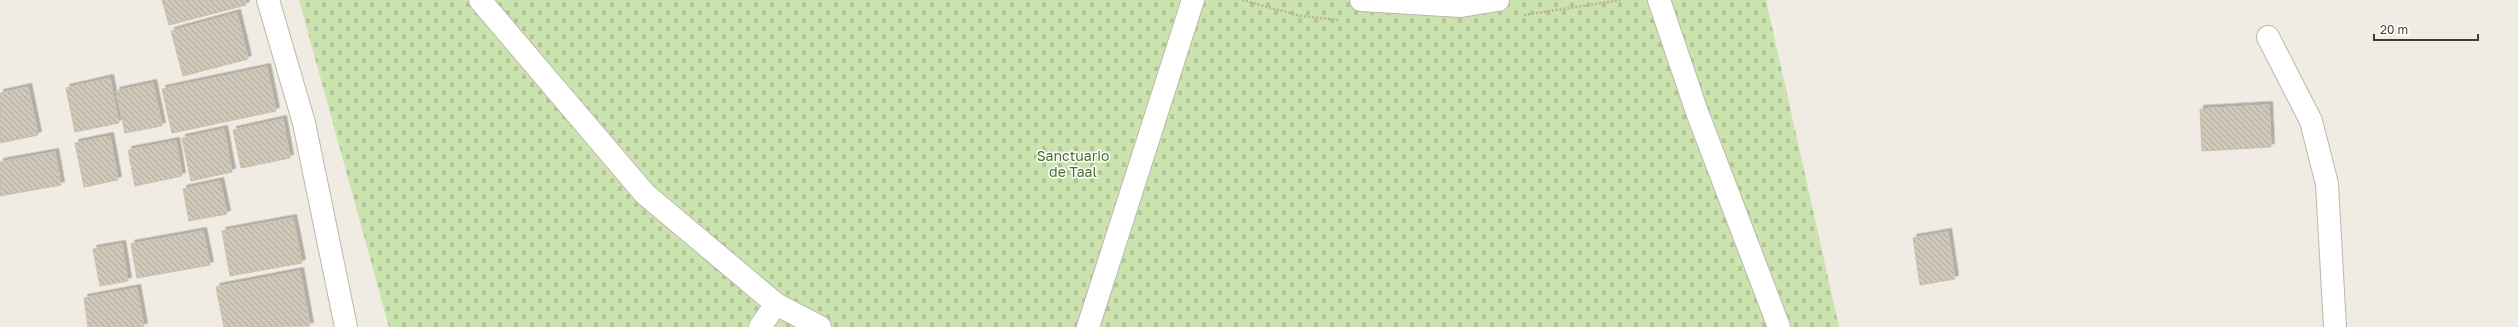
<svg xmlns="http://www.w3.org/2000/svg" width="2518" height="327" viewBox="0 0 2518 327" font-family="'Golos Text',sans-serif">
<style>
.cemetery{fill:url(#cemetery-stones)}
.building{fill:url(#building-back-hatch);stroke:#cbc0ad;filter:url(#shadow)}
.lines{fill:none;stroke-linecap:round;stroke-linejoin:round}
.minor-casing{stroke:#beb7aa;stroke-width:24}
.path{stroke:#bcaf99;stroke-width:2.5;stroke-dasharray:2 2;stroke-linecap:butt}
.minor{stroke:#fff;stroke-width:22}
.labels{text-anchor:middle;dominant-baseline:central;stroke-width:3;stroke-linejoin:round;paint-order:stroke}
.park-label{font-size:14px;fill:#456f2c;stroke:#fff}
</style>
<defs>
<pattern id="cemetery-stones" width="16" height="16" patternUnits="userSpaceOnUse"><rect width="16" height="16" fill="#cbe3ae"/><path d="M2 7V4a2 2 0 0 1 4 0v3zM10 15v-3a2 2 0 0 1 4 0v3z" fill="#b0c496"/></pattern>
<pattern id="building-back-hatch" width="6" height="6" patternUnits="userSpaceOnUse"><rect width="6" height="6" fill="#d1c8ba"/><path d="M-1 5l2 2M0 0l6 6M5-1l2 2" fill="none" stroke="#aba498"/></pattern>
<filter id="shadow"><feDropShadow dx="3.5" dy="-3.5" stdDeviation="0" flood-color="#0004"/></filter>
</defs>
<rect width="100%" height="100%" fill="#f0ece3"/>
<polygon class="cemetery" points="299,0 1766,0 1839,327 389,327"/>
<g class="building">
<polygon points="162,0 245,0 246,5 169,25"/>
<polygon points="237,13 248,59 183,76 171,31"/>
<polygon points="267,67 276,111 172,133 162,89"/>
<polygon points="110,78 119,123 75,132 66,88"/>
<polygon points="153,83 162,126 125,133 116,91"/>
<polygon points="28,87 38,135 0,143 0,93"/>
<polygon points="2269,105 2271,147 2202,151 2200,109"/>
<polygon points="283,119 290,158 241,168 233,130"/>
<polygon points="224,129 232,172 191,181 182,138"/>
<polygon points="110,136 118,180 84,187 75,143"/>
<polygon points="176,141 182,176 135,186 128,150"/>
<polygon points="55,152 61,185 0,196 0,162"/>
<polygon points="220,181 227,214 189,221 183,189"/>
<polygon points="293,218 302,263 230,276 222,231"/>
<polygon points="203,231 210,265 137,278 131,244"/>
<polygon points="1948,232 1955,279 1920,285 1913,238"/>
<polygon points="122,244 128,281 100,286 93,249"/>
<polygon points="300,271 310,326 224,327 216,287"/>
<polygon points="137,288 144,327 88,327 84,298"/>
</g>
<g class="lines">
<defs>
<g id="minor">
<polyline points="268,0 304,123 346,327"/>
<polyline points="480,0 645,194 776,304 820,327"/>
<polyline points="1361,0 1461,6 1498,0"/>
<polyline points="1659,0 1697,112 1779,327"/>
<polyline points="2268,37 2311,121 2327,184 2335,327"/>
<polyline points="760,327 776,304"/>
<polyline points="1088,327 1193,0"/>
</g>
</defs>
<use href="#minor" class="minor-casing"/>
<g class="path">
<polyline points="1242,0 1301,16 1340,20"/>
<polyline points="1524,15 1621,0"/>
</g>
<use href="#minor" class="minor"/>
</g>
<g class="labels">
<g class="park-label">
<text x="1073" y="155">Sanctuario<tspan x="1073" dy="16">de Taal</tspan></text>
</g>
</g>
<path d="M2374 34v6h104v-6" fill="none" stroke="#423c34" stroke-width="2"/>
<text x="2380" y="34" font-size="12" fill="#423c34" stroke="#ffffff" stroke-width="3" paint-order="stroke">20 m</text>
</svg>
